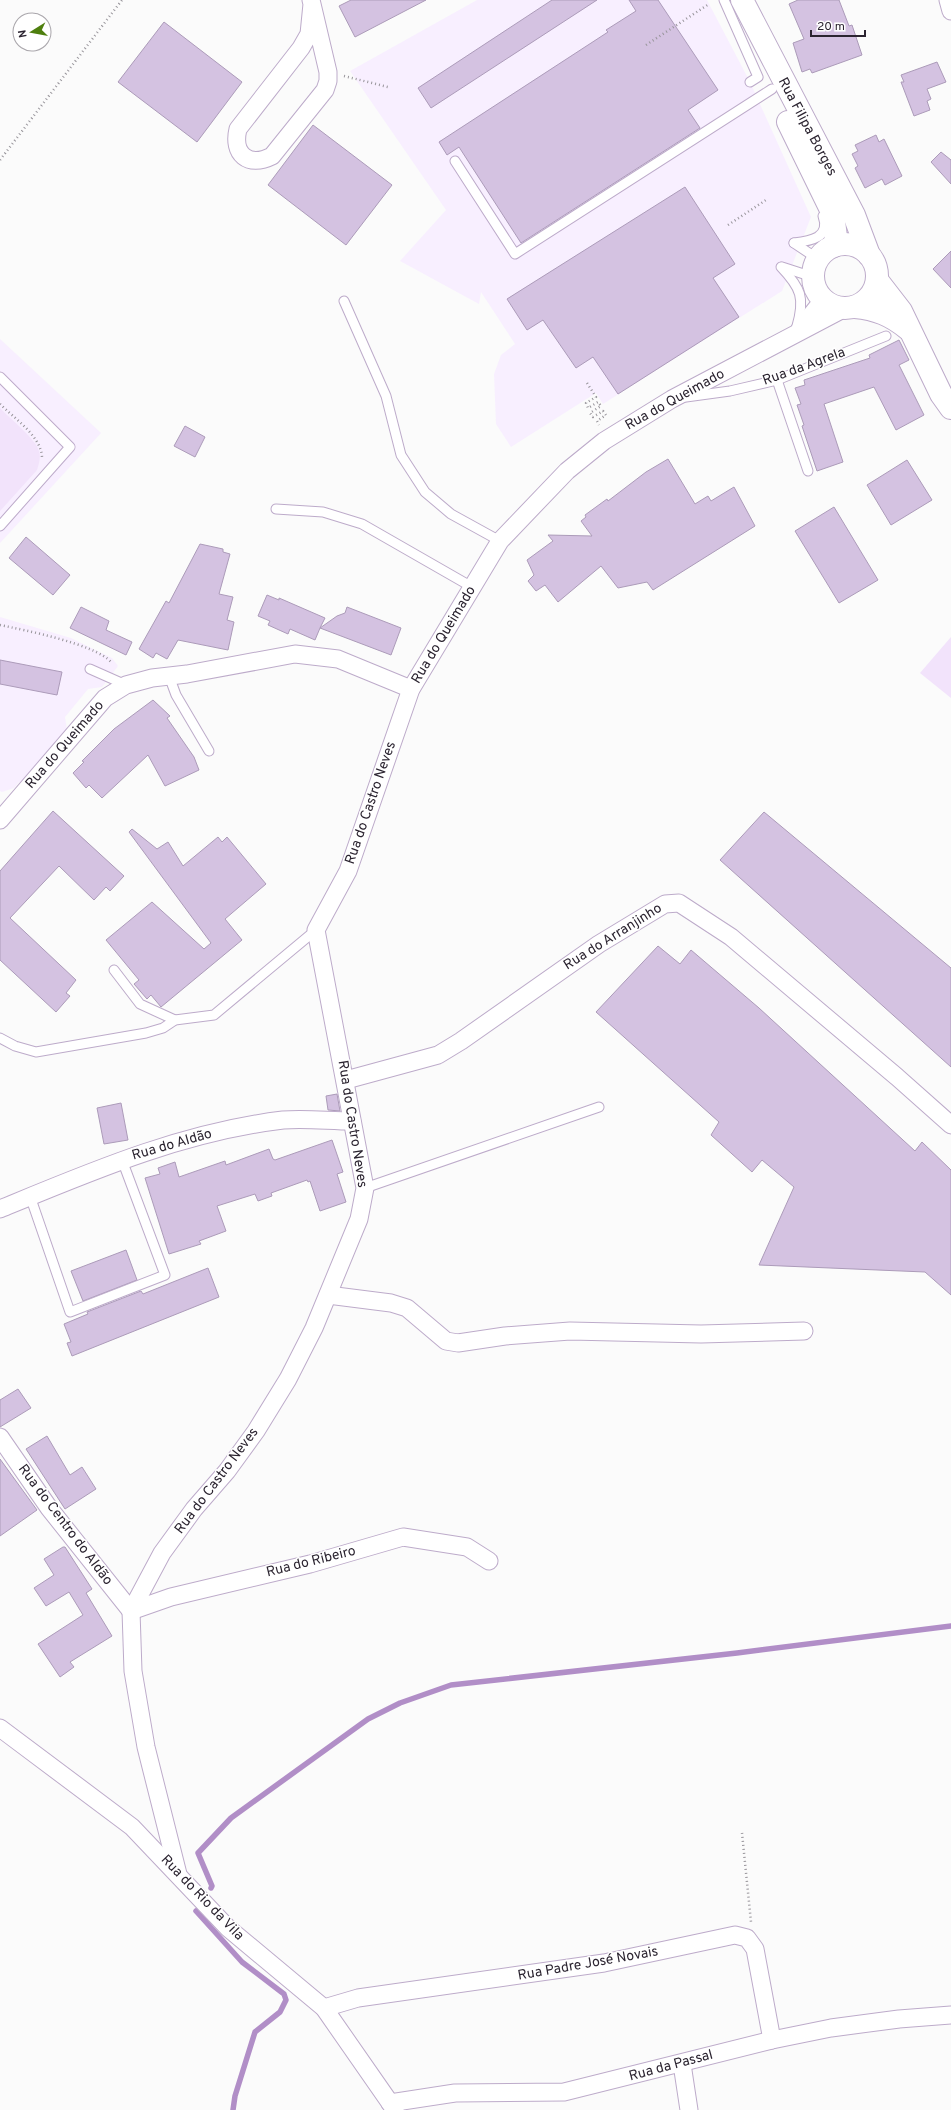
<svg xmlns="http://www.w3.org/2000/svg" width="951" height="2110" viewBox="0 0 951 2110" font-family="Overpass,sans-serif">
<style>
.built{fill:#f8efff}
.green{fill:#f2e3fb}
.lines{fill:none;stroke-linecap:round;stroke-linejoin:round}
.stream{stroke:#b18ec7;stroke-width:5.5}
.building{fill:#d4c2e1;stroke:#ac9bb9}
.lane-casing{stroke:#bdabca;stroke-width:11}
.street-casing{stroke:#bdabca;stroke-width:19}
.secondary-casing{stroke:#bdabca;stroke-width:24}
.path{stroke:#98959b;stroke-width:2.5;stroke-dasharray:1 3;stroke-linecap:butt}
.lane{stroke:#fff;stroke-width:9}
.street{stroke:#fff;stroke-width:17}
.secondary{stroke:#fff;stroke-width:22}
.labels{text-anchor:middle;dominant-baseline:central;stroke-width:3;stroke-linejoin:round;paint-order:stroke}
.street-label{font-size:14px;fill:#2b2430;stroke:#fff}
</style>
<rect width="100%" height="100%" fill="#fbfbfb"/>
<g class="built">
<polygon points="477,0 707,0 750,82 811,217 782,291 603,404 596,393 511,447 496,424 494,374 501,355 515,344 481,292 479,304 400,261 446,210 350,71"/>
<polygon points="0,339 101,433 0,543"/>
<polygon points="0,617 71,638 112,658 118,666 102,687 88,689 65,717 67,730 24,785 19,782 14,788 2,792 0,791"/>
</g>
<g class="green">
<path d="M0,408C9,418 36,439 39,451C41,457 39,464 37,470L0,511Z"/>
<polygon points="951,637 951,698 920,673"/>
</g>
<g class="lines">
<g class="stream">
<polyline points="211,1888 212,1886 198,1853 231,1818 368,1719 400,1703 451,1685 737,1653 951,1626"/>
<polyline points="196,1911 242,1962 284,1994 286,2000 280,2012 255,2032 235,2096 233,2110"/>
</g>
</g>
<g class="building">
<polygon points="351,0 426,0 355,37 339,6"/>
<polygon points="552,0 597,0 431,108 418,88"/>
<polygon points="629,0 658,0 718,90 688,110 700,128 521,243 459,147 447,155 439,142 608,32 606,30 636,11"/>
<polygon points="798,0 839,0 849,26 852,25 862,55 812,73 810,69 802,72 793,43 804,39 789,4"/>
<polygon points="164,22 242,82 197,142 118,82"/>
<polygon points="937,62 946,82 927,89 931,99 927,101 930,110 914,116 901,82 904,82 901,75"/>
<polygon points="313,125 392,185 346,245 268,185"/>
<polygon points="876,135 879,142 884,139 902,176 885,185 882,179 865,188 855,168 858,166 852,154 858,151 855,145"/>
<polygon points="941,152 951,160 951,184 931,162"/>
<polygon points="685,187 735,264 713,278 739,317 618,394 593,357 576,368 543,320 527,330 507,299"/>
<polygon points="951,251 951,288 933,269"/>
<polygon points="899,340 909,360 899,365 924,415 896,430 874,387 824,404 843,462 817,471 802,426 804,425 797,405 801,404 795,388 805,385 804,380 870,358 869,355"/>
<polygon points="185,426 205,437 195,457 174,446"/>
<polygon points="668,459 695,504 708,496 711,501 734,487 755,526 653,590 647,582 618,588 601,566 558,602 545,585 536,591 528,581 534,575 527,560 553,541 548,535 592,536 581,521 586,517 585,515 607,499 608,501 646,472"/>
<polygon points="907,460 932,500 891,525 867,485"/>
<polygon points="834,507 878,580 839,603 795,531"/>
<polygon points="26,537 70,575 53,595 9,558"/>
<polygon points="200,544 223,549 223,552 230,554 219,594 233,597 227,620 234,622 228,650 178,640 167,659 156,653 153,658 139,649 166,601 169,603"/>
<polygon points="267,595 279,600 279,598 325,618 320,628 337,616 345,613 347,607 401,628 391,655 320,628 315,640 290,629 288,634 268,625 270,621 258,616"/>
<polygon points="81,607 109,621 106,630 132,642 126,655 70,628"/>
<polygon points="0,660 62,672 57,695 0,684"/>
<polygon points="153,700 170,716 167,718 194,757 199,770 165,786 148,755 102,798 89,785 86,788 73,773 84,762 82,761 114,729"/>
<polygon points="53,811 124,876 110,891 106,887 94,900 59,866 10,918 76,980 66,993 70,996 56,1012 0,960 0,871"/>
<polygon points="764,812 951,968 951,1067 720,860"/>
<polygon points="132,829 157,849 168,842 183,866 218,837 222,842 227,837 266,884 225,919 242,940 161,1007 151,995 147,999 134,984 139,980 106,940 152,902 204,949 211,943 129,832"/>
<polygon points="658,946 680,964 691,950 759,1008 915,1151 922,1142 951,1170 951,1295 925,1272 759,1265 794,1187 762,1160 752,1172 711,1135 719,1122 596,1012"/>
<polygon points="337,1094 340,1111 328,1110 326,1096"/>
<polygon points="121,1103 128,1140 104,1144 97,1108"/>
<polygon points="332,1140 343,1172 337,1174 346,1202 320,1211 310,1181 308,1182 307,1180 271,1193 272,1196 258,1201 255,1194 217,1206 226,1231 199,1241 201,1244 169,1254 145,1178 160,1174 158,1168 175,1162 179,1177 225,1161 226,1165 269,1149 273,1159 275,1160"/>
<polygon points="126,1250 137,1280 83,1301 71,1271"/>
<polygon points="208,1268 219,1297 72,1356 67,1343 71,1342 64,1324 88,1314 87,1312 141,1291 143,1294"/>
<polygon points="18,1389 31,1408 0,1427 0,1400"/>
<polygon points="47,1436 70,1475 82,1467 96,1489 65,1509 26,1449"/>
<polygon points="0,1459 37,1510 0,1536"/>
<polygon points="63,1547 65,1547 92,1589 86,1593 112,1636 70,1662 74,1667 60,1677 38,1644 83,1615 69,1592 46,1606 34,1588 54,1575 44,1559"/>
</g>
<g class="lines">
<defs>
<g id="lane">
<polyline points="724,0 758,77 750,82"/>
<polyline points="455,161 515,254 772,89"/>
<path d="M794,243C810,241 831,238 823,216"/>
<polyline points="794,243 818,259"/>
<path d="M781,267C801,288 805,298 797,326"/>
<polyline points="782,267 813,277"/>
<polyline points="344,301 386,396 401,455 425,492 451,514 500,541"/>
<polyline points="0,377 70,447 0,526"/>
<polyline points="777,380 808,471"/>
<polyline points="686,397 730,391 777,380 886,336"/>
<polyline points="276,509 323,512 362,524 472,587"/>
<polyline points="90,669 126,685"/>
<polyline points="169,676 176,695 209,751"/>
<polyline points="114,970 140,1004 175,1020"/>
<polyline points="0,1038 15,1046 36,1052 146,1033 163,1028 175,1020 214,1015 316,930"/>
<polyline points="365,1188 599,1107"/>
<polyline points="30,1196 70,1312 165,1275 122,1160"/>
</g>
<g id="street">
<path d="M311,0L312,4L328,72V81L325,90L272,156C248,168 232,154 238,129L301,48L309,34L312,4"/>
<polyline points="948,0 951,11"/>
<polyline points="800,329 823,300"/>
<polyline points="0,820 105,698 126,685 152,678 187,674 295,654 338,659 411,689"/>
<polyline points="346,1080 438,1055 461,1041 599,944 665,904 679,903 731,937 897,1077 951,1125"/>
<path d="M0,1209C92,1171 183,1132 283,1120C305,1118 330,1121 352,1121"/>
<polyline points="328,1295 391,1303 407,1308 446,1341 458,1343 505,1336 570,1331 701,1334 804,1331"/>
<polyline points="0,1437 49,1508 131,1611"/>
<polyline points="131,1611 171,1597 310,1564 403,1537 467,1547 489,1561"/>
<polyline points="0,1728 132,1827 228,1928 324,2008 395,2110"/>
<polyline points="178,1874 146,1747 133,1671 131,1611 162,1553 194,1509 227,1471 256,1431 288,1379 314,1328 359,1219 365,1188 316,930 348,871 411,689 500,541 567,471 604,441 672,399 845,308"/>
<polyline points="324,2008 358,1998 604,1963 735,1935 747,1938 755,1949 772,2040"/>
<polyline points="682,2064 689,2110"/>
<polyline points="390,2103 455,2093 564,2092 772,2040 831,2028 899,2019 951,2015"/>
</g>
<g id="secondary">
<polyline points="742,0 854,215 869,255"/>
<polyline points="788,122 833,214 836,237 834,246"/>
<circle cx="845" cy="276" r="32"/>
<polyline points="877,280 901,311 941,394 951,408"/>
<path d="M855,307C876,309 891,315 908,329"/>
</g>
</defs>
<use href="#lane" class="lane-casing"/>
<use href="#street" class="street-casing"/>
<use href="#secondary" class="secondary-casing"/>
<g class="path">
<polyline points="646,45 709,4"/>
<polyline points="344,76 388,87"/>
<polyline points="0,160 122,0"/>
<polyline points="728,225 766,200"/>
<polyline points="587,383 596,397 586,403 588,408 598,402 601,406 590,413 593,417 603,411 606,415 597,421 599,425"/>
<path d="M0,404C14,418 41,436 42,457"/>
<path d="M0,625C24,630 95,644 111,662"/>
<polyline points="742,1833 751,1922"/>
</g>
<use href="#lane" class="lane"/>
<use href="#street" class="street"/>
<use href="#secondary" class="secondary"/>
</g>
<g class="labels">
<g class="street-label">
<text transform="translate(807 127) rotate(62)">Rua Filipa Borges</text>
<text transform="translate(804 367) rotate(-20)">Rua da Agrela</text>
<text transform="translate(675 400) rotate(-29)">Rua do Queimado</text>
<text transform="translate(444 635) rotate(-59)">Rua do Queimado</text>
<text transform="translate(65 745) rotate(-49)">Rua do Queimado</text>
<text transform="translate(371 803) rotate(-71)">Rua do Castro Neves</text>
<text transform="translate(613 937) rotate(-32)">Rua do Arranjinho</text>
<text transform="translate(352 1124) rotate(81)">Rua do Castro Neves</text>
<text transform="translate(172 1145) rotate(-16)">Rua do Aldão</text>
<text transform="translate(217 1481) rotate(-53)">Rua do Castro Neves</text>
<text transform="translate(65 1525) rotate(53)">Rua do Centro do Aldão</text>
<text transform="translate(311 1562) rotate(-14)">Rua do Ribeiro</text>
<text transform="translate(202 1898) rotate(46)">Rua do Rio da Vila</text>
<text transform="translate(588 1964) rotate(-10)">Rua Padre José Novais</text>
<text transform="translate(671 2066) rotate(-15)">Rua da Passal</text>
</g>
</g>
<g transform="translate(32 32) rotate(259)"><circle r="19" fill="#ffffff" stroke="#aaa7ac"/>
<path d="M0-3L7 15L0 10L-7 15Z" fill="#4e7f0e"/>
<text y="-6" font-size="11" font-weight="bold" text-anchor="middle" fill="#2b2430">N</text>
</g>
<path d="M811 30v6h54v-6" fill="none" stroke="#2b2430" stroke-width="2"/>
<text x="817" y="30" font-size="12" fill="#2b2430" stroke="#ffffff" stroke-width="3" paint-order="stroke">20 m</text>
</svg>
